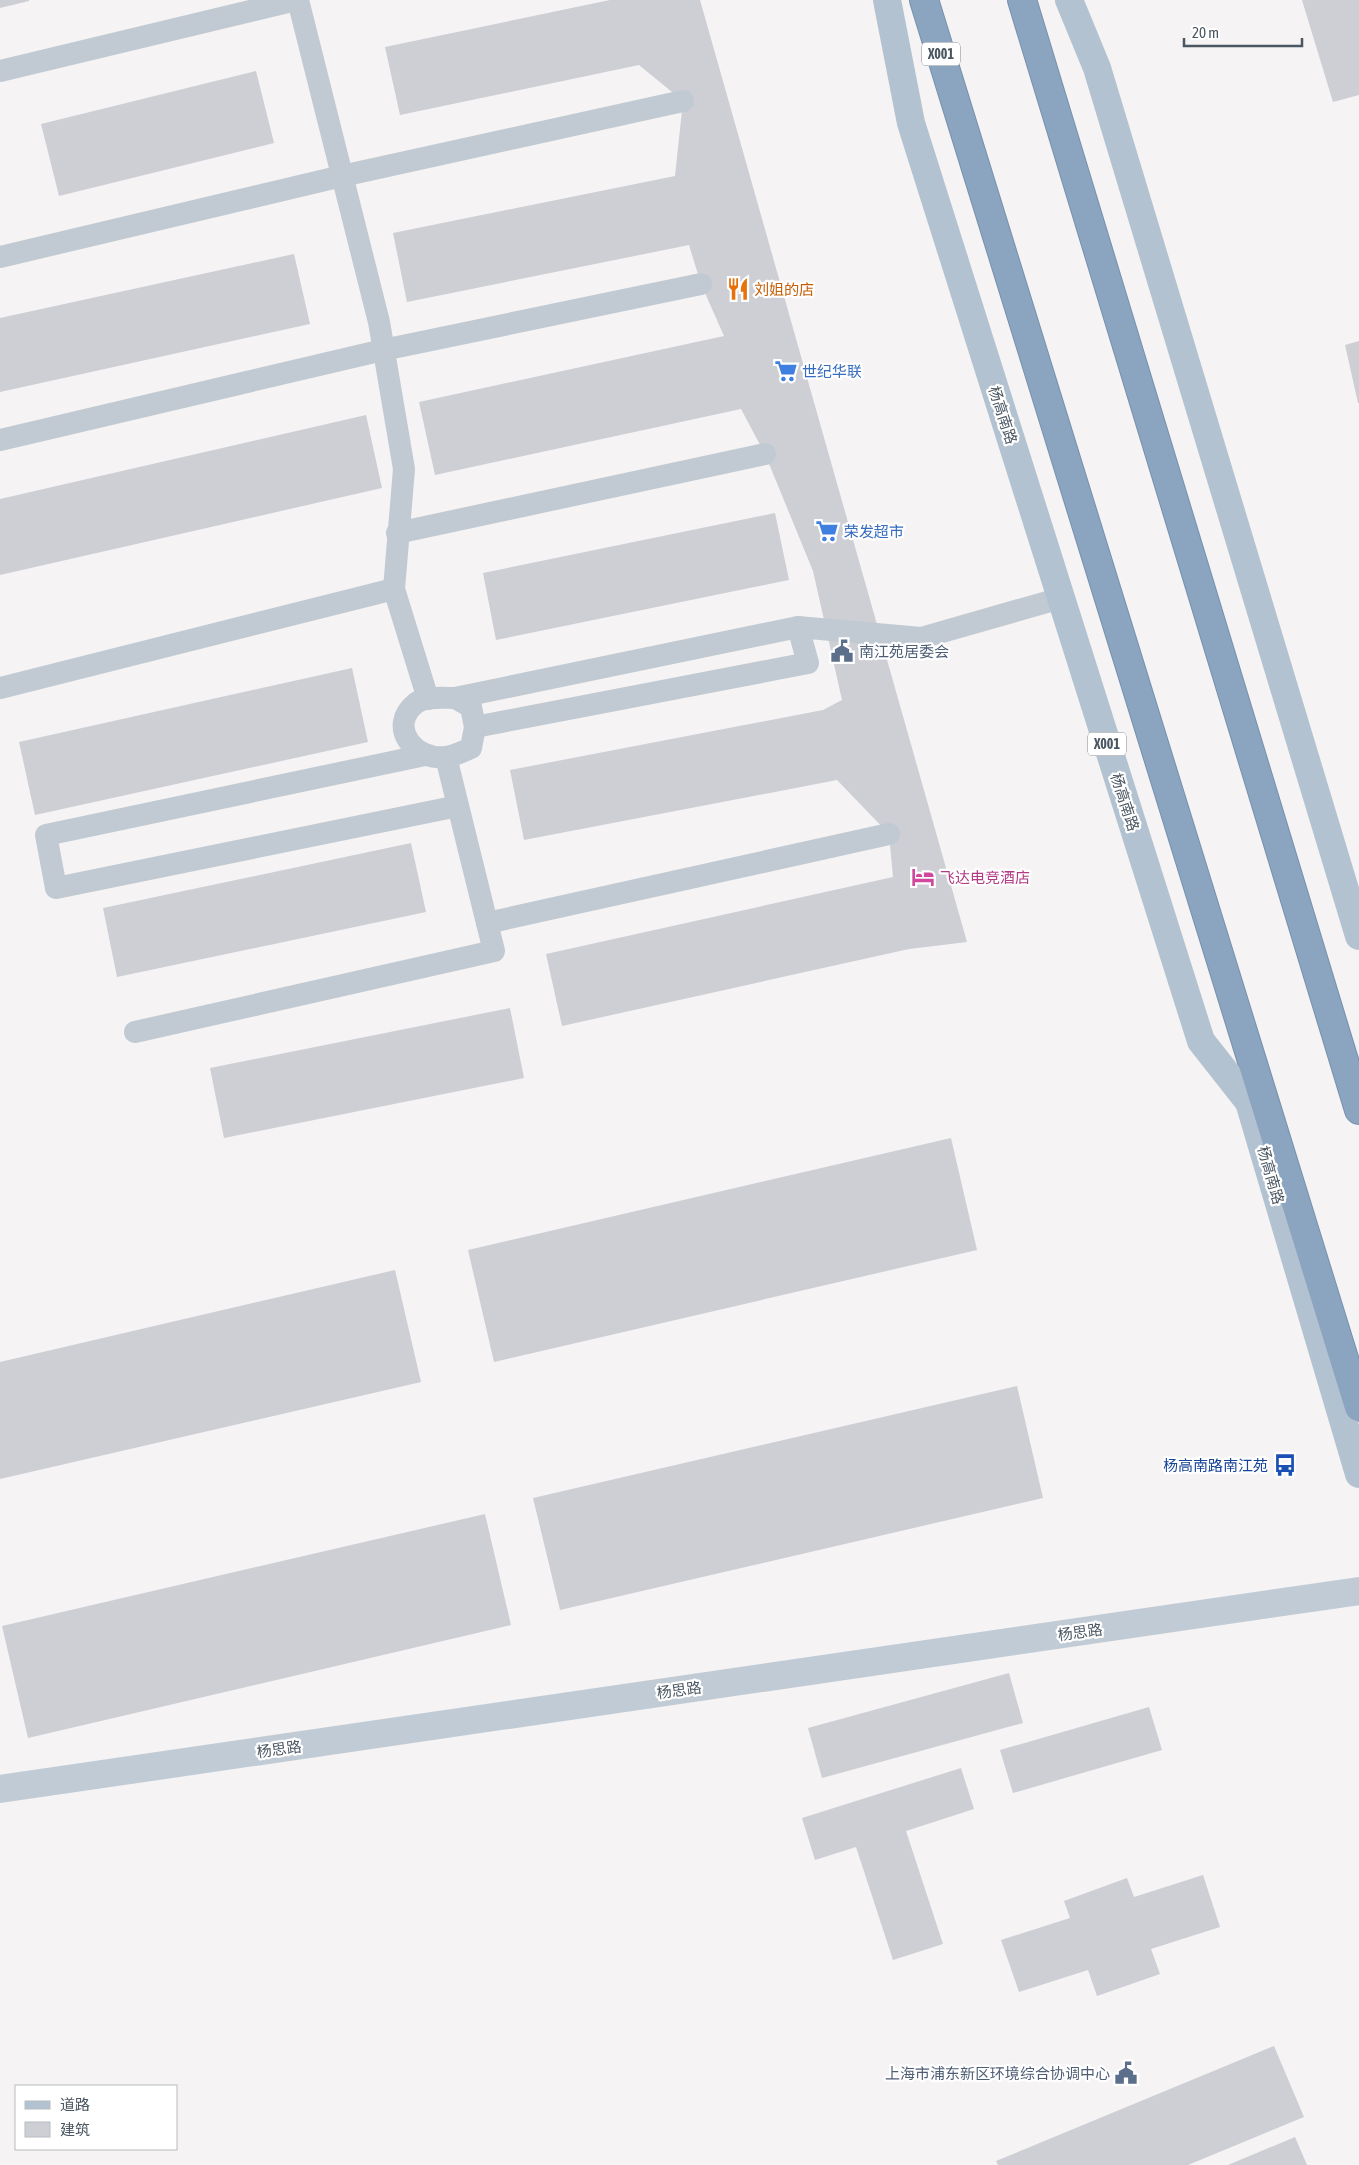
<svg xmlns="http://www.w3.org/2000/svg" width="1359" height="2165" viewBox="0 0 1359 2165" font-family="'Asap Condensed','Noto Sans SC',sans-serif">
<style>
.building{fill:#cdcfd5}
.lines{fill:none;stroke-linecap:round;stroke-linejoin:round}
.highway-casing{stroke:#7690ad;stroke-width:30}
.lane{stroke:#c1cad2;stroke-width:22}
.secondary{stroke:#c1cbd6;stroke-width:28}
.primary{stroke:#b3c2d1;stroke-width:28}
.highway{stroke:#8ba5c1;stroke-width:28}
.labels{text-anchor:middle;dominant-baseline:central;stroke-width:4.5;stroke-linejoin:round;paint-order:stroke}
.shield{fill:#fff;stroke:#808990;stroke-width:1}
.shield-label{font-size:14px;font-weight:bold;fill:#4a5661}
.food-label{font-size:15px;fill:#c56008;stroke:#fff;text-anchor:start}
.shop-label{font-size:15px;fill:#366cbe;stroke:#fff;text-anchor:start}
.street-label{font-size:15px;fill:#4a5661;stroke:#fff}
.service-label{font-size:15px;fill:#4e5e75;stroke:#fff;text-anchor:start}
.hotel-label{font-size:15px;fill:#b23c85;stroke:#fff;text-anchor:start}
.transit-label{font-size:15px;fill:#164399;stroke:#fff;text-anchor:end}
</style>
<rect width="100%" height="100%" fill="#f5f3f3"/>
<g class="building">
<polygon points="0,0 29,0 29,1 0,8"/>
<polygon points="610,0 700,0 967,942 909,949 562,1026 546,954 893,877 889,834 837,780 524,840 510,770 823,710 842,700 813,571 765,454 741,409 435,475 419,402 724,336 701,284 689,245 407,302 393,233 675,176 683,101 639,65 400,115 385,47"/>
<polygon points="1302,0 1359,0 1359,95 1333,102"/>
<polygon points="256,71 274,143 59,196 41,124"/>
<polygon points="294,254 310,324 0,392 0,318"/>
<polygon points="1359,341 1359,403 1358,403 1345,345"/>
<polygon points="366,415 382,488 0,575 0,499"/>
<polygon points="775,513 789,580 496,640 483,573"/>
<polygon points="352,668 368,742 35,815 19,742"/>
<polygon points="411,843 426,912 117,977 103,908"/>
<polygon points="510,1008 524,1078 224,1138 210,1068"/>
<polygon points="951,1138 977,1250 494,1362 468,1250"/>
<polygon points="395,1270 421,1382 0,1479 0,1362"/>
<polygon points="1017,1386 1043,1498 560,1610 533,1498"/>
<polygon points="485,1514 511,1625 28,1738 2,1626"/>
<polygon points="1009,1673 1023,1723 822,1778 808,1728"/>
<polygon points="1149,1707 1162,1750 1013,1793 1000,1750"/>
<polygon points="961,1768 974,1809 906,1831 943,1944 893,1960 856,1847 815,1860 802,1818"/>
<polygon points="1203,1875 1220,1927 1151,1949 1160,1974 1097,1996 1088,1970 1019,1992 1001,1940 1070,1918 1064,1901 1127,1878 1134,1897"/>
<polygon points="1274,2046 1304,2117 1188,2165 998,2165 996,2161"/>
<polygon points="1295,2137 1307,2165 1228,2165"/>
</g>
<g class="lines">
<defs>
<g id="highway">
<polyline points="924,0 1359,1407"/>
<polyline points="1022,0 1359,1110"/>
</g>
</defs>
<use href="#highway" class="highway-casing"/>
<g class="lane">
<polyline points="298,0 379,322 404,469 394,589 428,699"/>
<polyline points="0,71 296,0"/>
<polyline points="0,257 342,176 683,101"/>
<polyline points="0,440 383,350 701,284"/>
<polyline points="397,533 765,454"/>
<polyline points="0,688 394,589"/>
<polyline points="455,698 798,627 921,638 1061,598"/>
<path d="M455,698L471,707L475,727L471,748C464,751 454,756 446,757C414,761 387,726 416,703C426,696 443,698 455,698Z"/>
<polyline points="475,727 808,663 798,627"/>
<polyline points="425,755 46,835 56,888 458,806"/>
<polyline points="446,757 487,923 889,834"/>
<polyline points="135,1032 494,951 487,923"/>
</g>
<polyline class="secondary" points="0,1789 1359,1591"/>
<g class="primary">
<polyline points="887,0 911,123 1201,1041 1249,1102 1359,1474"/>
<polyline points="1069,0 1097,68 1359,936"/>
</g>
<use href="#highway" class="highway"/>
</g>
<defs>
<symbol id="restaurant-bare" viewBox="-9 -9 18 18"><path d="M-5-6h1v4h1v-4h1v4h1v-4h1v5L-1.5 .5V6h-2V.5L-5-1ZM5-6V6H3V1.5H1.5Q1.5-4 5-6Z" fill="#e8710a" stroke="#fff" stroke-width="2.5" paint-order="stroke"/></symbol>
<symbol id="supermarket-bare" viewBox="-9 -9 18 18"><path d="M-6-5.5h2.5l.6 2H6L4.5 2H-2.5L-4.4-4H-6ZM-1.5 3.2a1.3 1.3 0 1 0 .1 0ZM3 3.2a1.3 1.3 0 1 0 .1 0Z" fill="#3f7fe0" stroke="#fff" stroke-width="2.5" paint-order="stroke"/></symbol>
<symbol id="civic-bare" viewBox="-9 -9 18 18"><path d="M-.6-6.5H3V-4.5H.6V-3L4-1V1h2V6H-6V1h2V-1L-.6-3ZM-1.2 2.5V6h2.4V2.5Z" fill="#5c6f8a" stroke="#fff" stroke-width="2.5" paint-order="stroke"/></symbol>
<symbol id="hotel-bare" viewBox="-9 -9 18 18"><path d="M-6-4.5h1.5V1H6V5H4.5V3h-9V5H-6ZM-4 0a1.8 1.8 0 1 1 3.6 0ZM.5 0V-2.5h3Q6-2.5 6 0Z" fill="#d1479c" stroke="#fff" stroke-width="2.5" paint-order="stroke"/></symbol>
<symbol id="bus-bare" viewBox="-9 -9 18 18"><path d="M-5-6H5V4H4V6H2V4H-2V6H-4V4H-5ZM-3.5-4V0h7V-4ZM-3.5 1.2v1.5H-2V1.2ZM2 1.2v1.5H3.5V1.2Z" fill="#1a4fb4" stroke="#fff" stroke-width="2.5" paint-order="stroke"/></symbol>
</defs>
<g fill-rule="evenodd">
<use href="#restaurant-bare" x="722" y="273" width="32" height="32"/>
<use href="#supermarket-bare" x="770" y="355" width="32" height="32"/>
<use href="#supermarket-bare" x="811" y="515" width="32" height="32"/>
<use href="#civic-bare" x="826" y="635" width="32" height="32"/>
<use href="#hotel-bare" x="907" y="861" width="32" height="32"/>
<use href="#bus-bare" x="1269" y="1449" width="32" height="32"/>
<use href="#civic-bare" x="1110" y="2057" width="32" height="32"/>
</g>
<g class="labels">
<g class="shield">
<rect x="922" y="42.5" width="38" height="23" rx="4"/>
<rect x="1088" y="732.5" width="38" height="23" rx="4"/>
</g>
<g class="shield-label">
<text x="941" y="54">X001</text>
<text x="1107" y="744">X001</text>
</g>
<g class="food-label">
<text x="754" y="289">刘姐的店</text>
</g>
<g class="shop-label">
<text x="802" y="371">世纪华联</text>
<text x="844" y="531">荣发超市</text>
</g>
<g class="street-label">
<text transform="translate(1003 415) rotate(72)">杨高南路</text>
<text transform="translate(1125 802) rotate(72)">杨高南路</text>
<text transform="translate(1271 1175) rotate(74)">杨高南路</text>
<text transform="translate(1080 1632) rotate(-8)">杨思路</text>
<text transform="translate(679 1690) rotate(-8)">杨思路</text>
<text transform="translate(279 1749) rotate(-8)">杨思路</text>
</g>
<g class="service-label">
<text x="859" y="651">南江苑居委会</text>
<text x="1110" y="2073" text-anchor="end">上海市浦东新区环境综合协调中心</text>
</g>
<g class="hotel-label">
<text x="940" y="877">飞达电竞酒店</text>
</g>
<g class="transit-label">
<text x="1268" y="1465">杨高南路南江苑</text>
</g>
</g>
<rect x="15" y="2085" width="162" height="65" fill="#ffffff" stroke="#b7bbc0"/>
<rect x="25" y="2101" width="25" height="8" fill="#b3c2d1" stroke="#b7bbc0"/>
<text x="60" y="2110" font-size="15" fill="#4a5661">道路</text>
<rect x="25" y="2122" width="25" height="15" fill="#cdcfd5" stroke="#b7bbc0"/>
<text x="60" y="2135" font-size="15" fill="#4a5661">建筑</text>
<path d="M1184 38v8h118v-8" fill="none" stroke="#4a5661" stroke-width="2.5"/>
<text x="1192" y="38" font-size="15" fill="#4a5661" stroke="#ffffff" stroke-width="4" paint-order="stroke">20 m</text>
</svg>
